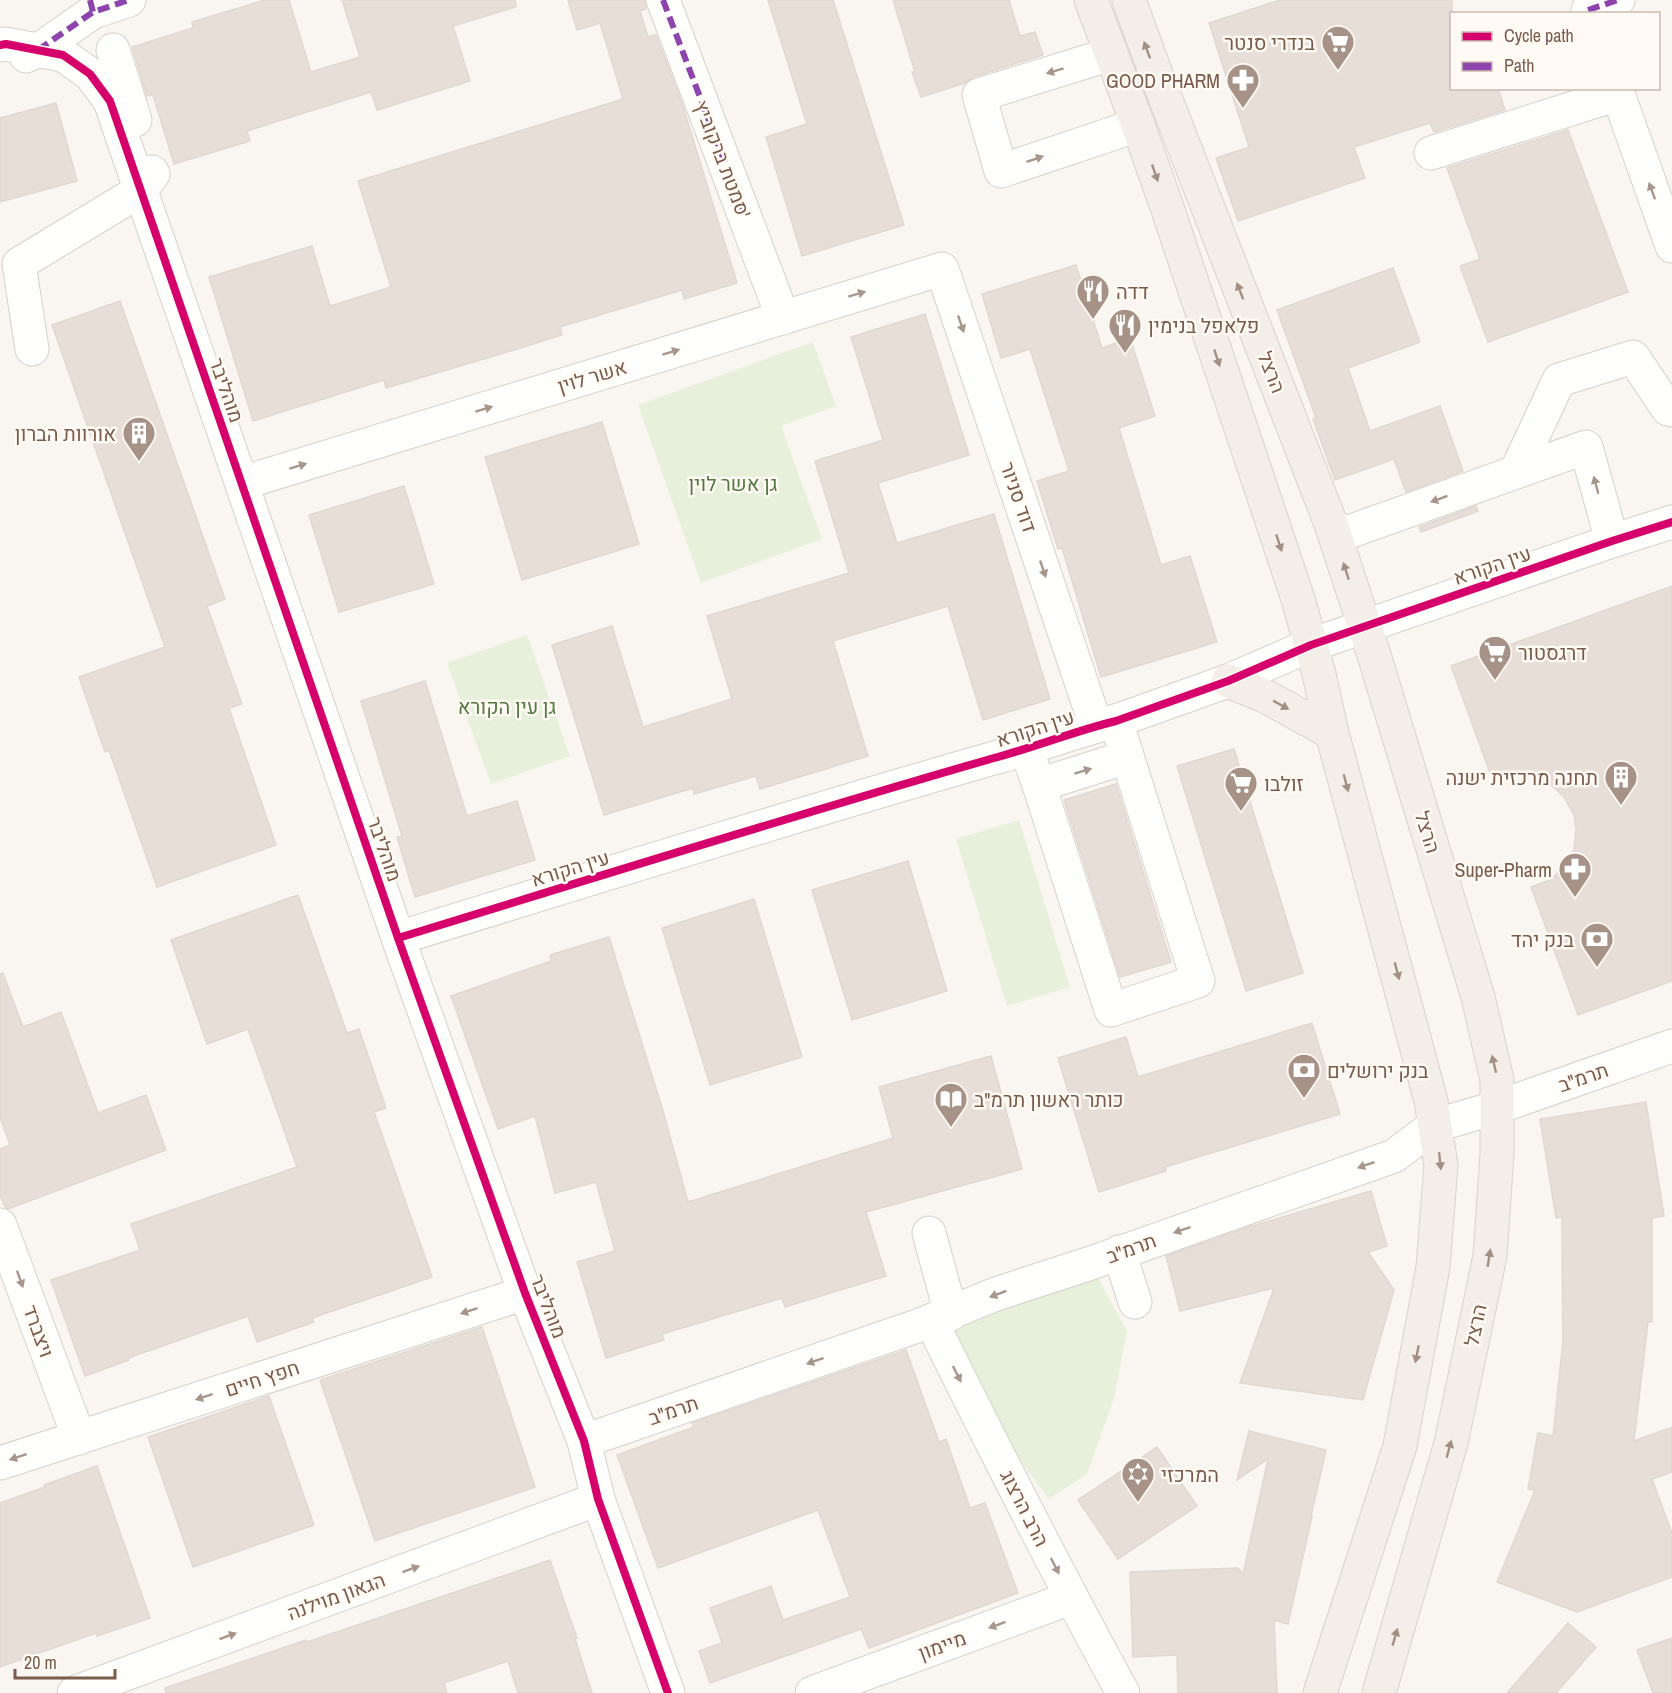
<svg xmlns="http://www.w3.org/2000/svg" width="1672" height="1693" viewBox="0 0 1672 1693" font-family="'Archivo Narrow',Heebo,sans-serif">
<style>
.green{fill:#e7f0db}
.building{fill:#e6ded7;stroke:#e2d8d2;stroke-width:1.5}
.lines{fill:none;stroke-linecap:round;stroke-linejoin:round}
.minor-casing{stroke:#d7d1cb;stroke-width:35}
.major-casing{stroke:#dad1cc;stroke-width:35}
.minor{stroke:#fefefd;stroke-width:33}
.major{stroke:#f3eee8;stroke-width:33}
.quiet{stroke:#8e44ad;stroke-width:6;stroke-dasharray:12 6;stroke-linecap:butt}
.cycleway-casing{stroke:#fffaf3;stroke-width:11}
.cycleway{stroke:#d6006c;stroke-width:8}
.oneway{fill:#a48f83}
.oneway2{fill:#a8958b}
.labels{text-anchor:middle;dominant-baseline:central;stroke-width:5;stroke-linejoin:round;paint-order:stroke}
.poi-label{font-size:20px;fill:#7a5c4d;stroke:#fffaf3;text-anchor:start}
.street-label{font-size:20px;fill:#7a5c4d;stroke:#fffaf3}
.park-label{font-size:20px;fill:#537a41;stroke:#fffaf3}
</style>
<rect width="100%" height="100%" fill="#f9f5f0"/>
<g class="green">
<polygon points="813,342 836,406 781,426 822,539 701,583 638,405"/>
<polygon points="527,635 570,756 491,784 447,663"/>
<polygon points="1019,820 1070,987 1007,1006 956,839"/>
<polygon points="1095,1273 1127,1331 1114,1398 1087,1474 1049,1499 1007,1443 951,1323"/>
</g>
<g class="building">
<polygon points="265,0 289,0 311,72 360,57 342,0 515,0 516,7 453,26 470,81 377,110 371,92 247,131 250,141 174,164 153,95 147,96 132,47 193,28 192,22"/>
<polygon points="568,0 645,0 646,9 640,11 648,37 656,35 683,106 737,283 684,299 682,290 560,327 562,335 514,350 386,388 384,380 253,421 209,277 312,246 330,306 391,287 358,181 623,99 600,23 577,30"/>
<polygon points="768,0 833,0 904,225 802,256 766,137 807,124"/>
<polygon points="893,0 1009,0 1020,36 1035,32 1043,55 973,77 965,83 921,97 912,72 915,72"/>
<polygon points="1280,0 1452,0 1452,88 1498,88 1505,110 1434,132 1430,123 1354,147 1365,178 1238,221 1216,158 1249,147 1209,23"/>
<polygon points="56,103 77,181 0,202 0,118"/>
<polygon points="1568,130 1628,292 1488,342 1460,266 1480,259 1447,168"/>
<polygon points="1076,265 1102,348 1130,338 1155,416 1119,428 1161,565 1190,556 1217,642 1101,677 1062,548 1058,549 1037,481 1069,471 1030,349 1001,358 982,294"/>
<polygon points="1393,268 1420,342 1348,368 1370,431 1440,406 1463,471 1406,492 1394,459 1335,480 1313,419 1316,418 1277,310"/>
<polygon points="120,301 225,599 207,606 242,704 229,708 276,845 157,887 109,750 105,752 79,677 165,647 52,325"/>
<polygon points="925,314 969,455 878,483 897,543 994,514 1050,699 983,720 948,606 833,641 868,756 760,789 756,776 694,794 693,788 604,815 552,645 612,626 643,727 732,699 707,616 849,573 815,461 883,440 851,337"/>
<polygon points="602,422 639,544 522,580 485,457"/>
<polygon points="404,486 434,584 339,612 309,515"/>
<polygon points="1476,506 1478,511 1421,532 1419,527"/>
<polygon points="1672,586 1672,981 1578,1015 1531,887 1550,880 1565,866 1574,849 1576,829 1574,815 1564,797 1550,784 1531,776 1511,775 1493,781 1451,666"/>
<polygon points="425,681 467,816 517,801 535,860 415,897 397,837 402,836 361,701"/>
<polygon points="1234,749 1303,973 1246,991 1177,766"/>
<polygon points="1116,784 1171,962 1120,977 1064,800"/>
<polygon points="908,861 947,991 852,1020 812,890"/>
<polygon points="298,895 347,1033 359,1029 386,1108 374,1112 432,1277 312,1318 314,1322 257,1342 248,1316 128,1358 129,1360 85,1376 51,1280 140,1250 131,1224 297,1167 248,1029 207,1044 171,940"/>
<polygon points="754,899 802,1057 710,1085 662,928"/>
<polygon points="609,937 663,1111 688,1202 893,1138 879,1087 991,1056 1022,1169 866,1212 886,1276 785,1307 782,1298 662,1334 664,1340 606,1358 577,1262 615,1251 596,1182 555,1193 535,1116 498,1129 451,996 551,961 550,955"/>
<polygon points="3,973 23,1027 61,1012 98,1113 146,1095 166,1150 8,1209 5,1207 0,1195 0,1149 10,1145 0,1117 0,974"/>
<polygon points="1312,1023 1340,1114 1165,1167 1166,1171 1099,1192 1058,1058 1126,1037 1138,1077"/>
<polygon points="1646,1102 1664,1216 1652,1218 1652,1322 1648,1322 1634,1441 1672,1427 1672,1472 1652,1479 1672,1533 1672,1577 1577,1612 1497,1582 1535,1490 1528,1489 1538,1433 1553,1436 1563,1341 1562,1217 1556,1218 1540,1119"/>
<polygon points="1371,1191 1387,1246 1368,1252 1394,1290 1363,1400 1240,1383 1274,1288 1180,1311 1166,1256 1249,1227"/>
<polygon points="482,1327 535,1487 375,1541 320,1380"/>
<polygon points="906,1350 939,1442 946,1439 970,1508 985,1503 1018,1593 869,1648 861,1629 710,1683 699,1651 722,1643 710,1608 771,1586 783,1620 850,1597 818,1510 658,1568 617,1455 694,1427 692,1423"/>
<polygon points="269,1396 314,1525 193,1567 148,1437"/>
<polygon points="1249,1431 1326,1450 1311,1516 1312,1516 1288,1624 1274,1620 1277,1693 1178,1693 1177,1655 1133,1657 1130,1572 1238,1568 1243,1574 1268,1459 1237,1480"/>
<polygon points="1157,1447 1197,1506 1118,1559 1078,1500"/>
<polygon points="97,1466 150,1618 97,1636 96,1633 0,1667 0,1503 45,1487 44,1485"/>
<polygon points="550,1560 577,1638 575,1639 592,1693 518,1693 508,1661 444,1683 447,1693 166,1693 165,1688 306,1640 307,1642"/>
<polygon points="1568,1623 1596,1647 1556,1693 1507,1693"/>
<polygon points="1672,1638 1672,1693 1653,1693 1637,1650"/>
</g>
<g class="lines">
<defs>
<g id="minor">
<polyline points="663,0 783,318"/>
<polyline points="1588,10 1618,0"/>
<polyline points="0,45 6,44 63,55 90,74 110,101 398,938 525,1293 584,1441 598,1499 668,1693"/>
<polyline points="113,50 135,120"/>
<polyline points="1111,54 979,95 1001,171 1138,125"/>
<polyline points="26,56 37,51 93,12 129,0"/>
<polyline points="1616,88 1672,246"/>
<polyline points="1431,153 1618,94"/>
<polyline points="32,349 19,264 141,190 153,174 152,172"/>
<polyline points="1516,472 1559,380 1633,357 1668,409 1672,410"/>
<polyline points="242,483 942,269 1096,726"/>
<polyline points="1331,524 1343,534 1586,447 1612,541"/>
<polyline points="1026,749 1039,785 1111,1010 1198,981 1116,721"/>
<polyline points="1039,785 1127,757"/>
<path d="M398,938C597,877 795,815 994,758C1035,747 1075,731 1116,721L1228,681L1311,645L1612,541L1672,522"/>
<polyline points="0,1225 79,1438"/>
<polyline points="929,1233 951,1314"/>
<polyline points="1119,1252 1135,1302"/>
<path d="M933,1320L940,1339C999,1458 1059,1576 1123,1693"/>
<polyline points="584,1441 920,1325 996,1294 1091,1263 1394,1156 1434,1126 1498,1107 1672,1046"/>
<polyline points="0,1463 525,1293"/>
<polyline points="74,1693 598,1499"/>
<polyline points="812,1693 1071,1598"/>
</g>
<g id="major">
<polyline points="1091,0 1138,125 1167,207 1298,599 1319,674 1332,733 1431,1101 1441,1165 1433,1267 1400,1446 1320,1693"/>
<polyline points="1129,0 1156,74 1331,524 1374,655 1478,997 1497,1080 1497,1154 1490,1256 1451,1443 1379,1693"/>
<polyline points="1228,681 1265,696 1332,733"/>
</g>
</defs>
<use href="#minor" class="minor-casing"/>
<use href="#major" class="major-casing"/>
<use href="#minor" class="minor"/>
<use href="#major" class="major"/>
<g class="quiet">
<polyline points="90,0 93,12"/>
<polyline points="663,0 743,210"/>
<polyline points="1588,10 1618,0"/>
<polyline points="38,50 93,12 129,0"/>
</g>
<defs>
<g id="cycleway">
<polyline points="0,45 6,44 63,55 90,74 110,101 398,938 525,1293 584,1441 598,1499 668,1693"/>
<path d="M398,938C597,877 795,815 994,758C1035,747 1075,731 1116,721L1228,681L1311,645L1612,541L1672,522"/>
</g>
</defs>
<use href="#cycleway" class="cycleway-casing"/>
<use href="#cycleway" class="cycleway"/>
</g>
<defs><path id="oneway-solid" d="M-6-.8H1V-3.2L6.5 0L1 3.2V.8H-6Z" transform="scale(1.5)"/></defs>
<g class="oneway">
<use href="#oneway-solid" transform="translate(1147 50) rotate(-110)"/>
<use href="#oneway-solid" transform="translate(1155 173) rotate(71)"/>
<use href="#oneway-solid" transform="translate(1240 291) rotate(-111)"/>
<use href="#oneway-solid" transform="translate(1217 358) rotate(72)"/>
<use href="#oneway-solid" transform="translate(1279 543) rotate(72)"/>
<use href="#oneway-solid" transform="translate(1346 571) rotate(-108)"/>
<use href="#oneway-solid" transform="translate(1281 705) rotate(29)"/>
<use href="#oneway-solid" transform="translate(1346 783) rotate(75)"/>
<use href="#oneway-solid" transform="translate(1397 971) rotate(75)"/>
<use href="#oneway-solid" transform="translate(1494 1064) rotate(-103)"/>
<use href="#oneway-solid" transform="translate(1440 1161) rotate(84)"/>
<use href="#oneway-solid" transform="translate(1489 1258) rotate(-81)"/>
<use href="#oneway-solid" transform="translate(1417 1354) rotate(101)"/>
<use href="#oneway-solid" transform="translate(1449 1449) rotate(-75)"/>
<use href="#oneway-solid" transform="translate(1395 1637) rotate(-74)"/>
</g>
<g class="oneway2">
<use href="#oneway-solid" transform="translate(1055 71) rotate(163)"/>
<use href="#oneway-solid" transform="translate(1035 159) rotate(-19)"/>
<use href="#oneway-solid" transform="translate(1652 191) rotate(-110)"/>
<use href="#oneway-solid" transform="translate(857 294) rotate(-17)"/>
<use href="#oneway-solid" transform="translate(961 324) rotate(71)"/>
<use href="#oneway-solid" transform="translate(671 352) rotate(-17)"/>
<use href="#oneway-solid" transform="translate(484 409) rotate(-17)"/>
<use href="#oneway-solid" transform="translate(298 466) rotate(-17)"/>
<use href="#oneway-solid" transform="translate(1596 485) rotate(-105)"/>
<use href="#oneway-solid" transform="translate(1439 499) rotate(160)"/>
<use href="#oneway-solid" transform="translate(1043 569) rotate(71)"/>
<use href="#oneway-solid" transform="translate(1083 771) rotate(-17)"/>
<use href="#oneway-solid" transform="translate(1366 1165) rotate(161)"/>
<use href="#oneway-solid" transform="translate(1182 1230) rotate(161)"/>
<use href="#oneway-solid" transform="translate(20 1279) rotate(70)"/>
<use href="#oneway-solid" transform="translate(998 1294) rotate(159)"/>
<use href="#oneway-solid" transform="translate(469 1311) rotate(162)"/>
<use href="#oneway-solid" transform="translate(815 1361) rotate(161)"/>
<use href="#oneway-solid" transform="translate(957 1374) rotate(63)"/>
<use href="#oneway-solid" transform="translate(204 1397) rotate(162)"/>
<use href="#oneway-solid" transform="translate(18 1457) rotate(162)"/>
<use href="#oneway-solid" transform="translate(1055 1566) rotate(63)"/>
<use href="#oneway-solid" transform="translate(411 1569) rotate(-20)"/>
<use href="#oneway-solid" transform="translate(997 1625) rotate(160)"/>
<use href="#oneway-solid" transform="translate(228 1636) rotate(-20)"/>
</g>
<defs>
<symbol id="supermarket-pin" viewBox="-11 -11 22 30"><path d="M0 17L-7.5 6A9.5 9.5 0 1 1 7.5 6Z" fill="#a69286" stroke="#fffaf3"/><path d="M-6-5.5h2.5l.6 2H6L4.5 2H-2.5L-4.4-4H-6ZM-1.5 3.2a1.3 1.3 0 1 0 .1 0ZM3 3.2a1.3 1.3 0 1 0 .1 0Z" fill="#fff"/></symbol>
<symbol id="pharmacy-pin" viewBox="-11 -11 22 30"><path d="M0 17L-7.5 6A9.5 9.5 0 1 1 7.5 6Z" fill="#a69286" stroke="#fffaf3"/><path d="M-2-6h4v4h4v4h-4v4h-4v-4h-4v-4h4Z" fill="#fff"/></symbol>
<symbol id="restaurant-pin" viewBox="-11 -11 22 30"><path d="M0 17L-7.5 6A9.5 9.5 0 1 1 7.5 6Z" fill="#a69286" stroke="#fffaf3"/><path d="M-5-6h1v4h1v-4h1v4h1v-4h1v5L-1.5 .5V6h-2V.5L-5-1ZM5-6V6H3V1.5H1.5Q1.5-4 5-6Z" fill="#fff"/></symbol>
<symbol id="building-pin" viewBox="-11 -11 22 30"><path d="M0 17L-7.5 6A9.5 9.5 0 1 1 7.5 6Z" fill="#a69286" stroke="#fffaf3"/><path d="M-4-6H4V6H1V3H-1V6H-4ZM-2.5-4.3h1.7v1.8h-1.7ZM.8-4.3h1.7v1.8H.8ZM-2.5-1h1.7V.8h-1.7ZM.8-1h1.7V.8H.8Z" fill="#fff"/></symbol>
<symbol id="bank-pin" viewBox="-11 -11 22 30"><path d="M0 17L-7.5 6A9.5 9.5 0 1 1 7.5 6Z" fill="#a69286" stroke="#fffaf3"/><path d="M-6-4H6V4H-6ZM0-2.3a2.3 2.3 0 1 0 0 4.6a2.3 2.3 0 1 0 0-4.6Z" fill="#fff"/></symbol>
<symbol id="library-pin" viewBox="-11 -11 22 30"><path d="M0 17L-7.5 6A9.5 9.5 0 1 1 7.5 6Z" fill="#a69286" stroke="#fffaf3"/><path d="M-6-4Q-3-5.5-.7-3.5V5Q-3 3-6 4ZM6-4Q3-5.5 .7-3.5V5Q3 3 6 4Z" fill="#fff"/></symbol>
<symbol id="synagogue-pin" viewBox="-11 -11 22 30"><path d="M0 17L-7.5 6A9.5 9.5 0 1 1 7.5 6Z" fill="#a69286" stroke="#fffaf3"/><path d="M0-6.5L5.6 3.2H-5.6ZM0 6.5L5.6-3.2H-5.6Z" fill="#fff"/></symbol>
</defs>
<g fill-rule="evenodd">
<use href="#supermarket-pin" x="1319" y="23" width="38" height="52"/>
<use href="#pharmacy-pin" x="1224" y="61" width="38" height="52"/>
<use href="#restaurant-pin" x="1074" y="272" width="38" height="52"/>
<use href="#restaurant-pin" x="1106" y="306" width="38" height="52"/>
<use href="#building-pin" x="120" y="414" width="38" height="52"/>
<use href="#supermarket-pin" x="1476" y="633" width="38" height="52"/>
<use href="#building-pin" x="1602" y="758" width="38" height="52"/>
<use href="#supermarket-pin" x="1222" y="764" width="38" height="52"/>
<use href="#pharmacy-pin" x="1556" y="850" width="38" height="52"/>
<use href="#bank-pin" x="1578" y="920" width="38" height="52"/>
<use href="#bank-pin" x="1285" y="1051" width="38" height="52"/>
<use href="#library-pin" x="932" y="1080" width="38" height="52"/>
<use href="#synagogue-pin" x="1119" y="1455" width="38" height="52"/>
</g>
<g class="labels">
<g class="poi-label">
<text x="1315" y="42" text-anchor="end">בנדרי סנטר</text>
<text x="1220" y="80" text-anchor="end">GOOD PHARM</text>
<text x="1116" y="291">דדה</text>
<text x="1148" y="325">פלאפל בנימין</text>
<text x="116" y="433" text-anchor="end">אורוות הברון</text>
<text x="1518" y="652">דרגסטור</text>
<text x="1598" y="777" text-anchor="end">תחנה מרכזית ישנה</text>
<text x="1264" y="783">זולבו</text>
<text x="1552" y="869" text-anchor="end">Super-Pharm</text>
<text x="1574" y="939" text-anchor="end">בנק יהד</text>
<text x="1327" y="1070">בנק ירושלים</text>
<text x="974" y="1099">כותר ראשון תרמ"ב</text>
<text x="1161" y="1474">המרכזי</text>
</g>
<g class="street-label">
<text transform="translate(723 159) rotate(69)">סמטת ברקוביץ'</text>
<text transform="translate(1272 372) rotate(69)">הרצל</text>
<text transform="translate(592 376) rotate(-17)">אשר לוין</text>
<text transform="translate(227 390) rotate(71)">מוהליבר</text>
<text transform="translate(1019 497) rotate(71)">דוד סניור</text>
<text transform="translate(1492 565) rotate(-19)">עין הקורא</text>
<text transform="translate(1035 728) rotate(-18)">עין הקורא</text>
<text transform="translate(1428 832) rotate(73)">הרצל</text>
<text transform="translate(385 849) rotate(71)">מוהליבר</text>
<text transform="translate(570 868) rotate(-17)">עין הקורא</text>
<text transform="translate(1583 1077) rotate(-19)">תרמ"ב</text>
<text transform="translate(1131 1248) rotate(-20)">תרמ"ב</text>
<text transform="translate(549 1306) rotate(69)">מוהליבר</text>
<text transform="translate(1475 1325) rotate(-78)">הרצל</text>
<text transform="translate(39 1331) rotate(70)">ויצברד</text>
<text transform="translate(262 1378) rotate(-18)">חפץ חיים</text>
<text transform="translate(673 1410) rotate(-19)">תרמ"ב</text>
<text transform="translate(1025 1508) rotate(63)">הרב הרצוג</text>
<text transform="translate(336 1596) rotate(-20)">הגאון מוילנה</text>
<text transform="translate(942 1645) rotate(-20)">מיימון</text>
</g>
<g class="park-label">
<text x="733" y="483">גן אשר לוין</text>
<text x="507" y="706">גן עין הקורא</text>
</g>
</g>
<rect x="1450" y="12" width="210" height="78" fill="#fffaf3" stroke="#cabbb1" stroke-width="1.5"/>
<rect x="1462" y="32" width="30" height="9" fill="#d6006c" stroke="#cabbb1" stroke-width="1.5"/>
<text x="1504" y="42" font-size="18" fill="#7a5c4d">Cycle path</text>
<rect x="1462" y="62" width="30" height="9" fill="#8e44ad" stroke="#cabbb1" stroke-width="1.5"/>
<text x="1504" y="72" font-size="18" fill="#7a5c4d">Path</text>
<path d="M15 1669v9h100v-9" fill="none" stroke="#7a5c4d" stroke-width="3"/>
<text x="24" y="1669" font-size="18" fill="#7a5c4d" stroke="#fffaf3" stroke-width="4.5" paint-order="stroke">20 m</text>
</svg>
